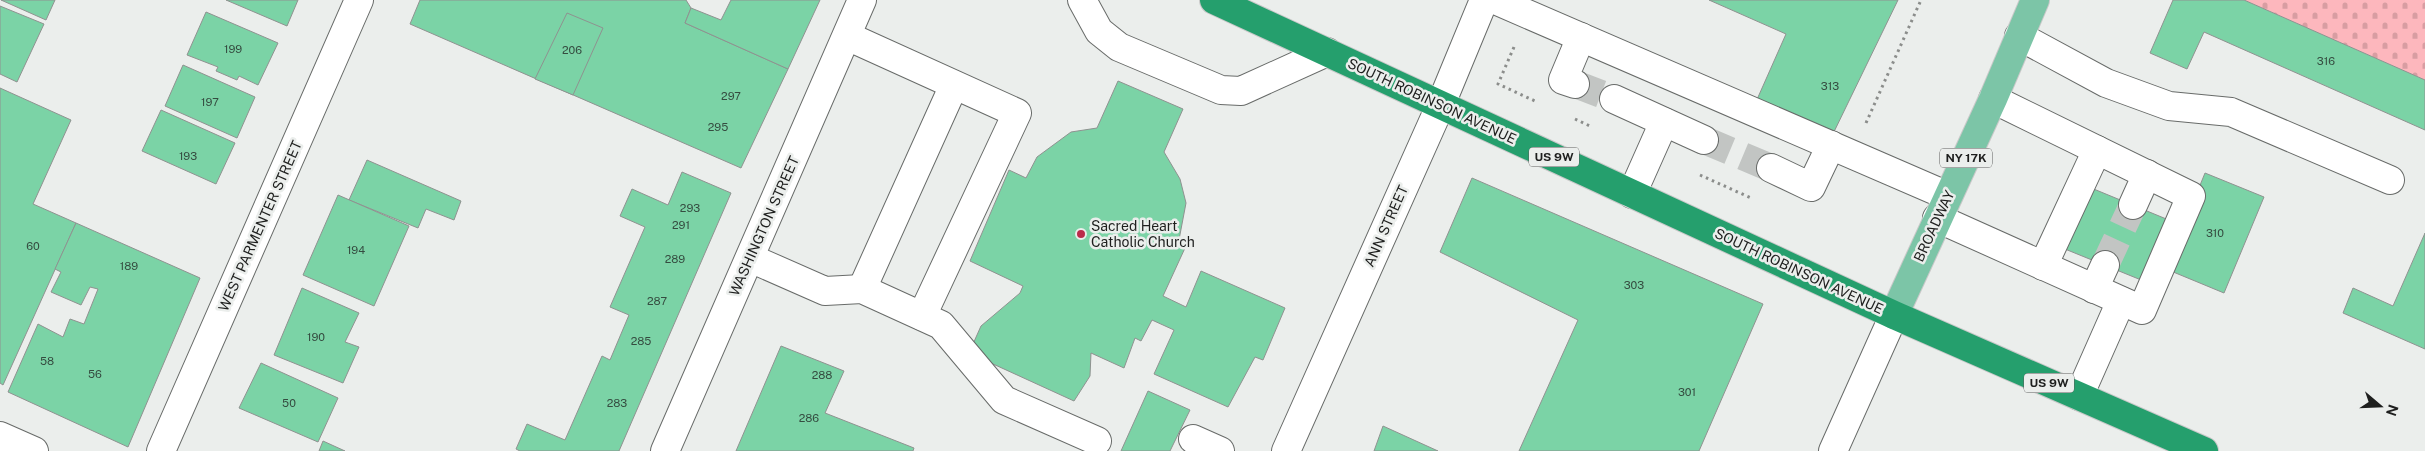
<svg xmlns="http://www.w3.org/2000/svg" width="2425" height="451" viewBox="0 0 2425 451" font-family="'Public Sans',sans-serif">
<style>
.cemetery{fill:url(#cemetery-stones)}
.building{fill:#7bd3a6;stroke:#8f9290}
.lines{fill:none;stroke-linecap:round;stroke-linejoin:round}
.minor-tunnel{stroke:#c2c5c3;stroke-width:28;stroke-dasharray:28 14;stroke-linecap:butt}
.minor-casing{stroke:#686b69;stroke-width:30}
.major-casing{stroke:#c9c9c9;stroke-width:30}
.highway-casing{stroke:#c9c9c9;stroke-width:30}
.path{stroke:#8b8d8b;stroke-width:3;stroke-dasharray:2.5 4;stroke-linecap:butt}
.minor{stroke:#fff;stroke-width:28}
.major{stroke:#7cc5a7;stroke-width:28}
.highway{stroke:#259f6d;stroke-width:28}
.poi-dot{fill:#bb2b4b;stroke:#ebeeec;stroke-width:2}
.labels{text-anchor:middle;dominant-baseline:central;stroke-width:5;stroke-linejoin:round;paint-order:stroke}
.number-label{font-size:11px;fill:#354c40}
.shield{fill:#ebeeec;stroke:#5c5d5c;stroke-width:1}
.shield-label{font-size:12px;font-weight:bold;fill:#1e1f1e}
.street-label{font-size:14px;fill:#1e1f1e;stroke:#ebeeec}
.poi-label{font-size:14px;fill:#1e1f1e;stroke:#ebeeec;text-anchor:start}
</style>
<defs>
<pattern id="cemetery-stones" width="16" height="16" patternUnits="userSpaceOnUse" patternTransform="scale(1.25)"><rect width="16" height="16" fill="#fdb7bd"/><path d="M2 7V4a2 2 0 0 1 4 0v3zM10 15v-3a2 2 0 0 1 4 0v3z" fill="#d89da2"/></pattern>
</defs>
<rect width="100%" height="100%" fill="#ebeeec"/>
<polygon class="cemetery" points="2244,0 2425,0 2425,80"/>
<g class="building">
<polygon points="1,0 55,0 46,20"/>
<polygon points="226,0 298,0 287,26"/>
<polygon points="420,0 686,0 691,8 685,23 788,69 741,168 410,24"/>
<polygon points="731,0 820,0 788,69 685,23 691,8 721,20"/>
<polygon points="1709,0 1898,0 1830,140 1755,104 1786,34"/>
<polygon points="2173,0 2244,0 2425,80 2425,130 2204,32 2187,69 2150,53"/>
<polygon points="0,6 44,24 17,82 0,74"/>
<polygon points="206,12 278,43 258,85 239,76 237,80 216,71 218,67 187,55"/>
<polygon points="567,13 603,28 573,95 535,79"/>
<polygon points="183,65 255,97 237,138 165,106"/>
<polygon points="1118,81 1183,109 1164,152 1180,179 1186,203 1178,245 1185,248 1163,296 1186,307 1201,271 1285,308 1263,360 1255,357 1228,407 1154,374 1174,330 1152,320 1141,341 1135,338 1124,368 1091,353 1090,376 1074,401 969,353 981,326 1020,293 1023,286 970,261 1009,170 1026,178 1037,157 1071,132 1097,128"/>
<polygon points="0,88 71,120 33,204 76,223 3,385 0,383"/>
<polygon points="161,110 235,143 216,184 142,151"/>
<polygon points="367,160 461,201 454,220 426,209 418,228 349,200"/>
<polygon points="682,172 731,193 619,451 520,451 516,449 527,424 565,440 602,356 610,360 629,315 610,307 645,227 620,216 632,189 668,205"/>
<polygon points="2205,173 2264,197 2224,293 2166,269"/>
<polygon points="1472,178 1763,304 1699,451 1519,451 1578,320 1440,252"/>
<polygon points="2084,185 2176,223 2151,284 2060,247"/>
<polygon points="338,195 409,226 374,306 303,275"/>
<polygon points="76,223 200,278 128,447 8,392 38,324 63,337 70,319 84,324 98,289 90,287 81,305 51,292 61,272 55,269"/>
<polygon points="2425,233 2425,349 2343,313 2353,288 2393,306"/>
<polygon points="302,288 359,313 345,342 359,347 343,383 274,355"/>
<polygon points="781,346 844,371 825,413 914,448 913,451 736,451"/>
<polygon points="261,363 338,398 318,442 239,408"/>
<polygon points="1148,391 1190,410 1170,451 1121,451"/>
<polygon points="1383,426 1438,451 1374,451"/>
<polygon points="323,441 345,451 319,451"/>
</g>
<g class="lines">
<g class="minor-tunnel">
<polyline points="1575,84 1614,99"/>
<polyline points="1704,140 1771,168"/>
<polyline points="2105,265 2133,205"/>
</g>
<defs>
<g id="minor">
<polyline points="1082,0 1099,31 1119,47 1221,90 1241,91 1327,52"/>
<polyline points="1495,0 1948,196"/>
<polyline points="847,36 1017,113 922,316"/>
<polyline points="2019,36 2106,83 2169,106 2231,112 2390,180"/>
<polyline points="1575,84 1563,80 1581,37"/>
<polyline points="1614,99 1704,140"/>
<polyline points="1771,168 1811,187 1831,145"/>
<polyline points="1632,194 1664,122"/>
<polyline points="2133,205 2147,174"/>
<polyline points="1937,218 2142,310 2191,196 1993,99"/>
<polyline points="750,258 825,291 862,289 941,325 1004,400 1097,441"/>
<polyline points="2043,266 2097,150"/>
<polyline points="862,289 954,85"/>
<polyline points="2094,289 2105,265"/>
<polyline points="2079,396 2121,301"/>
<polyline points="0,436 34,451"/>
<polyline points="1193,439 1220,451"/>
<polyline points="161,451 359,0"/>
<polyline points="665,451 862,0"/>
<polyline points="1286,451 1441,104 1484,0"/>
<polyline points="1833,451 1894,315"/>
</g>
<polyline id="major" points="1894,315 1993,99 2035,0"/>
<polyline id="highway" points="1214,0 1894,315 2204,451"/>
</defs>
<use href="#minor" class="minor-casing"/>
<use href="#major" class="major-casing"/>
<use href="#highway" class="highway-casing"/>
<g class="path">
<polyline points="1514,47 1498,84 1535,101"/>
<polyline points="1575,119 1590,126"/>
<polyline points="1866,123 1921,0"/>
<polyline points="1700,175 1751,198"/>
</g>
<use href="#minor" class="minor"/>
<use href="#major" class="major"/>
<use href="#highway" class="highway"/>
</g>
<circle class="poi-dot" cx="1081" cy="234" r="5"/>
<g class="labels">
<g class="number-label">
<text x="233" y="49">199</text>
<text x="572" y="50">206</text>
<text x="2326" y="61">316</text>
<text x="1830" y="86">313</text>
<text x="731" y="96">297</text>
<text x="210" y="102">197</text>
<text x="718" y="127">295</text>
<text x="188" y="156">193</text>
<text x="690" y="208">293</text>
<text x="681" y="225">291</text>
<text x="2215" y="233">310</text>
<text x="33" y="246">60</text>
<text x="356" y="250">194</text>
<text x="675" y="259">289</text>
<text x="129" y="266">189</text>
<text x="1634" y="285">303</text>
<text x="657" y="301">287</text>
<text x="316" y="337">190</text>
<text x="641" y="341">285</text>
<text x="47" y="361">58</text>
<text x="95" y="374">56</text>
<text x="822" y="375">288</text>
<text x="1687" y="392">301</text>
<text x="289" y="403">50</text>
<text x="617" y="403">283</text>
<text x="809" y="418">286</text>
</g>
<g class="shield">
<rect x="1529" y="147.5" width="50" height="19" rx="4"/>
<rect x="1940" y="148.5" width="52" height="19" rx="4"/>
<rect x="2024" y="373.5" width="50" height="19" rx="4"/>
</g>
<g class="shield-label">
<text x="1554" y="157">US 9W</text>
<text x="1966" y="158">NY 17K</text>
<text x="2049" y="383">US 9W</text>
</g>
<g class="street-label">
<text transform="translate(1432 101) rotate(25)">SOUTH ROBINSON AVENUE</text>
<text transform="translate(260 226) rotate(-66)">WEST PARMENTER STREET</text>
<text transform="translate(764 226) rotate(-66)">WASHINGTON STREET</text>
<text transform="translate(1386 226) rotate(-66)">ANN STREET</text>
<text transform="translate(1934 226) rotate(-65)">BROADWAY</text>
<text transform="translate(1799 271) rotate(25)">SOUTH ROBINSON AVENUE</text>
</g>
<g class="poi-label">
<text x="1091" y="226">Sacred Heart<tspan x="1091" dy="16">Catholic Church</tspan></text>
</g>
</g>
<g transform="translate(2380 406) rotate(109)" stroke="#ebeeec" stroke-width="4" paint-order="stroke">
<path d="M0-4L9 19L0 12L-9 19Z" fill="#1e1f1e"/>
<text y="-8" font-size="14" font-weight="bold" text-anchor="middle" fill="#1e1f1e">N</text>
</g>
</svg>
